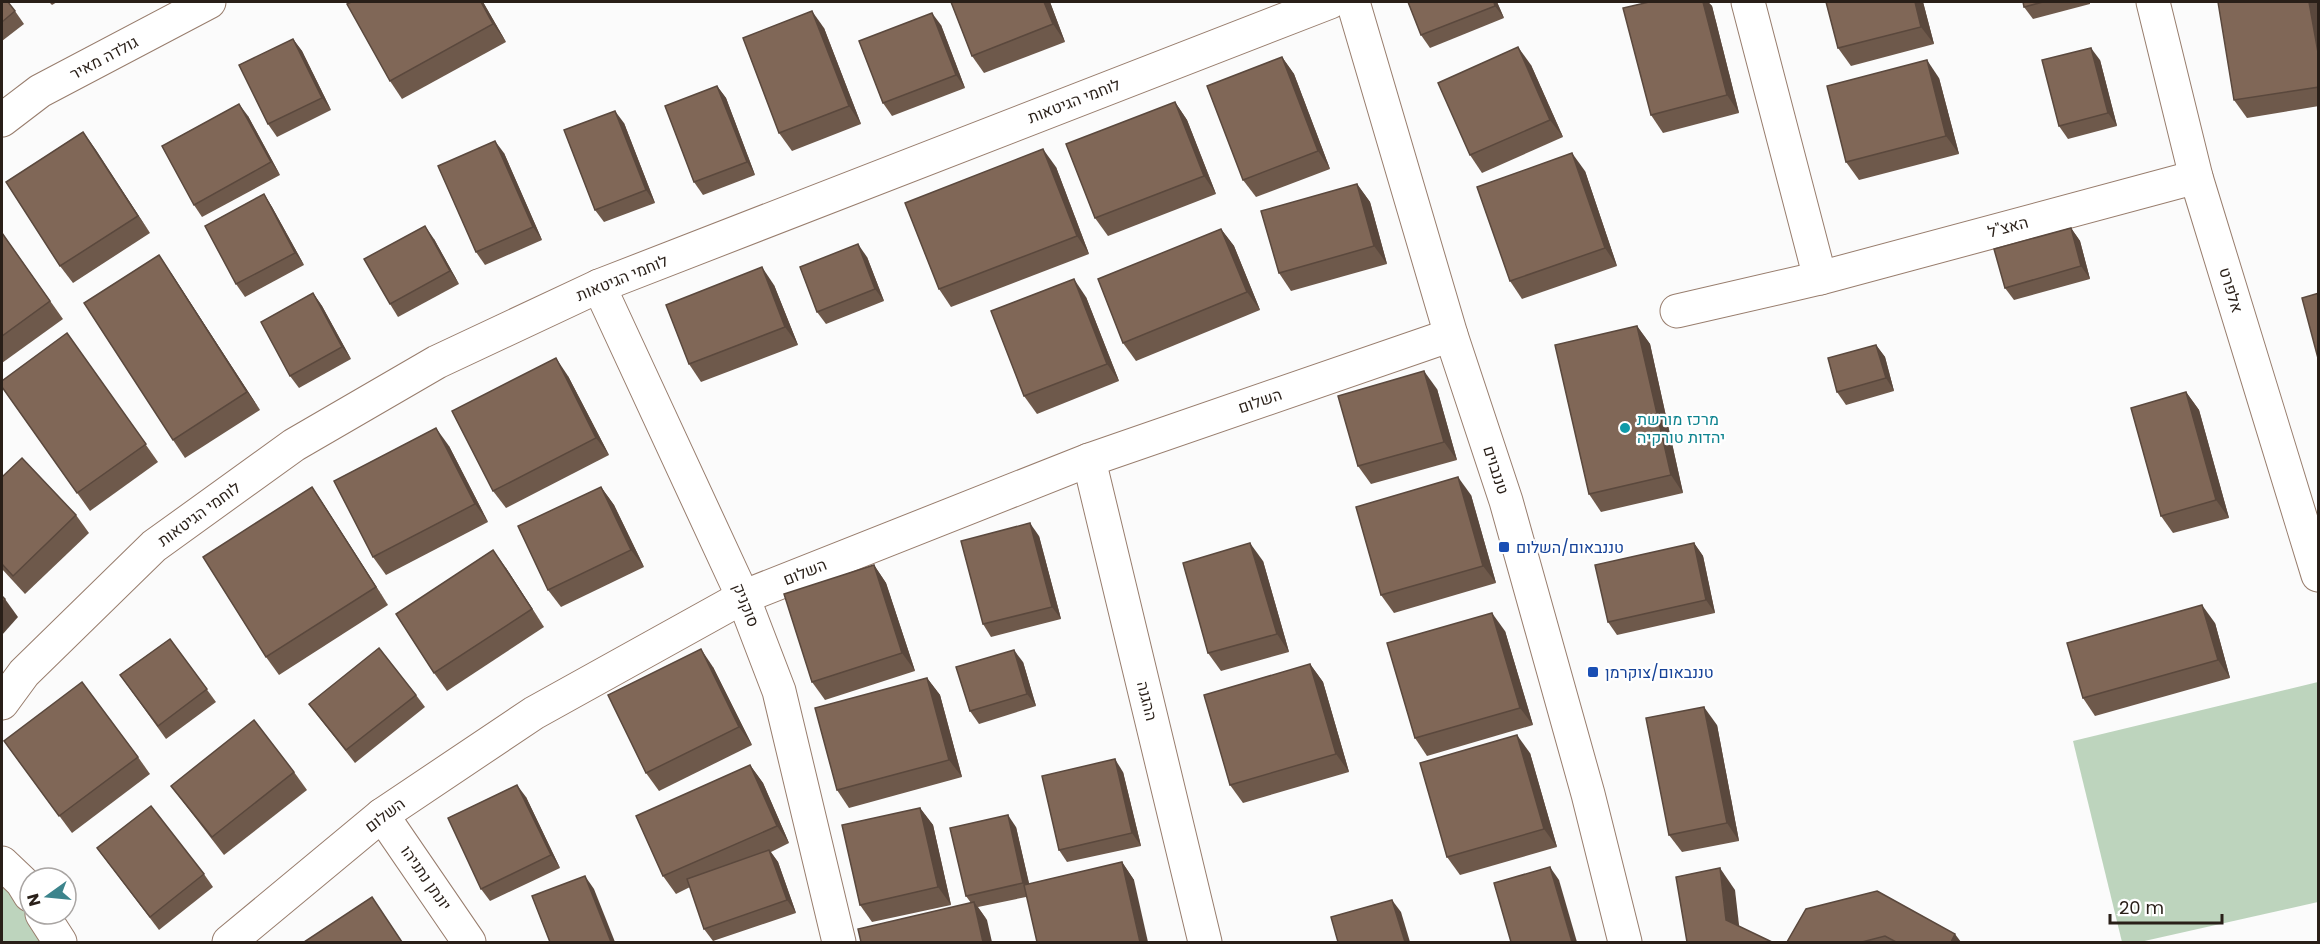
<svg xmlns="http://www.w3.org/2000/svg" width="2320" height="944" viewBox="0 0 2320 944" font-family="Poppins,Heebo,sans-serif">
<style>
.green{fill:#bdd4bd}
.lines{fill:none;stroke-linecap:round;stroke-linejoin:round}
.minor-casing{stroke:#987d6d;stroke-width:35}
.minor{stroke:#fff;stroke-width:33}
.wall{fill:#6e594b}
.shaded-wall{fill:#5a483d}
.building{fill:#806757;stroke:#5a483d;stroke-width:1.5}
.culture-dot{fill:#0f9aa8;stroke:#fff;stroke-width:2}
.transit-dot{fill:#1a4fb4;stroke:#fff;stroke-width:2}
.labels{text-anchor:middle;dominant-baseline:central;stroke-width:4.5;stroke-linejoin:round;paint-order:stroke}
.street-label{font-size:16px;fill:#291f18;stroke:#fff}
.culture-label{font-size:16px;fill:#0d838f;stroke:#fff;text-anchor:start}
.transit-label{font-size:16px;fill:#164399;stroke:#fff;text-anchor:start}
</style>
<rect width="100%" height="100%" fill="#fbfbfb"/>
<g class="green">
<polygon points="2318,682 2318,902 2140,942 2122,942 2073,741"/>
<polygon points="2,879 60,942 2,942"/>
</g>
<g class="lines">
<defs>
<g id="minor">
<polyline points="1353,2 1451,335 1506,501 1588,794 1625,942"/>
<polyline points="1748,2 1820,278"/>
<polyline points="2153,2 2196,177 2318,575"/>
<polyline points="2,120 40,91 209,2"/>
<polyline points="599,286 743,597 779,691 839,942"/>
<polyline points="1677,311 1820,278 2196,177"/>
<polyline points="1089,460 1205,942"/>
<polyline points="2,703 24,673 154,546 294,445 437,362 599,286 1330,2"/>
<polyline points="382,815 469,942"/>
<polyline points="2,863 22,882 30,895"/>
<polyline points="42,914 60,942"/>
<polyline points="229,942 382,815 534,713 743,597 1089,460 1451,335"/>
</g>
</defs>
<use href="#minor" class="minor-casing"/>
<use href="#minor" class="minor"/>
</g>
<g class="wall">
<polygon points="2,2 15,11 24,24 2,41"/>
<polygon points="49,2 57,2 52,5"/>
<polygon points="483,2 506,42 402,99 390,81"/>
<polygon points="951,2 1050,2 1065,42 984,73 972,56"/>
<polygon points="1497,2 1504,18 1430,48 1421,35"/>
<polygon points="1649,2 1708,2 1712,6 1739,113 1663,133 1651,115"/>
<polygon points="1826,2 1923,2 1934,44 1851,66 1838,48"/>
<polygon points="2023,2 2090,2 2090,4 2033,19 2024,7"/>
<polygon points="2309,2 2316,2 2319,4 2319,106 2247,118 2234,100"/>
<polygon points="941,25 965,88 892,116 883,103"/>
<polygon points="824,28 861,124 792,151 779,133"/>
<polygon points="293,39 302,51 331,110 277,137 268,124"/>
<polygon points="1282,57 1294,74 1330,169 1256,197 1243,180"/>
<polygon points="2100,60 2117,126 2068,139 2059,126"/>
<polygon points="1531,65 1563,137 1482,173 1470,155"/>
<polygon points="1939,78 1959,154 1859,180 1846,162"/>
<polygon points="717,86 726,98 755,175 703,195 694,182"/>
<polygon points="1175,102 1187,120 1216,194 1108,236 1095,218"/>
<polygon points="248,116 280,175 202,217 194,205"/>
<polygon points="624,123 655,203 604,222 595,210"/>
<polygon points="83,132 150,233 73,283 60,266"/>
<polygon points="504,153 542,240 485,265 476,252"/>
<polygon points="1056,167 1089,254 951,307 939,289"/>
<polygon points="1585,171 1617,266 1522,299 1510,281"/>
<polygon points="1357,184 1370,202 1387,264 1291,291 1279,273"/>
<polygon points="264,194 272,207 304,265 245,297 236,284"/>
<polygon points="2071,228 2080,241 2090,279 2014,300 2005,288"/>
<polygon points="1221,229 1234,246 1260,310 1136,361 1123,343"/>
<polygon points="2,233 63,319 2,363"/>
<polygon points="434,239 459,284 398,317 390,304"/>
<polygon points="867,257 884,301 826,324 817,312"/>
<polygon points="171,273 260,410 185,458 173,440"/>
<polygon points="774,285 798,345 701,382 689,364"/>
<polygon points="313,293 322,306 351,359 299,388 290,376"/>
<polygon points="1086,297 1119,381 1037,414 1024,396"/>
<polygon points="1637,326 1650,344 1683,493 1601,512 1589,494"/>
<polygon points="67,333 158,462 90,511 2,387"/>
<polygon points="1876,345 1885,357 1894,391 1846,405 1837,392"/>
<polygon points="568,376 609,455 506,508 493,491"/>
<polygon points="1437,389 1457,460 1371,484 1358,466"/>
<polygon points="2186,392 2199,410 2229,518 2173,533 2161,516"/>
<polygon points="449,446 488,522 386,575 373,557"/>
<polygon points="2,477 76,515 89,533 25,594 2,569"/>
<polygon points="312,487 324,505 388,605 279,675 266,657"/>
<polygon points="601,487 614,505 644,567 561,607 548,590"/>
<polygon points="1471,495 1496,583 1394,613 1381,595"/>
<polygon points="1039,536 1061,619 991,637 983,624"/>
<polygon points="1694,543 1703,556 1715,613 1617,635 1608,622"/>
<polygon points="1263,561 1289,652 1221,671 1208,653"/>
<polygon points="874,565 886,583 915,671 825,700 812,682"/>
<polygon points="506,568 544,627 447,691 434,673"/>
<polygon points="2215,623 2230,678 2095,716 2083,698"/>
<polygon points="1505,631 1533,725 1427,756 1415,738"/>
<polygon points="170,639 216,702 166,739 120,675"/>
<polygon points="1023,662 1036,706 979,724 970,711"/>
<polygon points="1310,664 1323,682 1349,772 1243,803 1230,785"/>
<polygon points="713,667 752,745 659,791 646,773"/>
<polygon points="927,678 940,695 962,777 849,808 837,790"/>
<polygon points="416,695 425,707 355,763 318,716 309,704"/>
<polygon points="1717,725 1739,841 1682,852 1669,835"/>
<polygon points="4,741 138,757 150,774 72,833"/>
<polygon points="1530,753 1557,847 1460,875 1447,857"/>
<polygon points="750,765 763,783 789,843 771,852 778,862 796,913 713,941 704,929 690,887 676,894 663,876"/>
<polygon points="294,772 307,790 224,855 184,803 171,786"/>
<polygon points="1123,772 1141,846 1067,862 1059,850"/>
<polygon points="526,797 560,868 490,901 481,889"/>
<polygon points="920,808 933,825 951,905 872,922 860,905"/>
<polygon points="1016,827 1029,884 1122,862 1134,880 1026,897 978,907 987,920 971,903 966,896"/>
<polygon points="97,848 204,874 213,887 159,930"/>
<polygon points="1806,909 1961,942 1787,942"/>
</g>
<g class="shaded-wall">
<polygon points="481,2 483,2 506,42 493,24"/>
<polygon points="1044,2 1050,2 1065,42 1053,24"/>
<polygon points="1494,2 1497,2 1504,18 1495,6"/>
<polygon points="1703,2 1708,2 1712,6 1739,113 1727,95"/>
<polygon points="1915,2 1923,2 1934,44 1921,27"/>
<polygon points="2309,2 2316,2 2319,4 2319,58"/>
<polygon points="812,11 824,28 861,124 849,106"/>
<polygon points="932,13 941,25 965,88 956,75"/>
<polygon points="293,39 302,51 331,110 322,98"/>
<polygon points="1518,47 1531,65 1563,137 1550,120"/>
<polygon points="2091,48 2100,60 2117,126 2108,113"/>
<polygon points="1282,57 1294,74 1330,169 1318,151"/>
<polygon points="1927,60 1939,78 1959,154 1946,136"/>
<polygon points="717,86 726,98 755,175 747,162"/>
<polygon points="1175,102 1187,120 1216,194 1204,176"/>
<polygon points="239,104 248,116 280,175 271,162"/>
<polygon points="615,111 624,123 655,203 646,190"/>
<polygon points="83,132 96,150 150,233 138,216"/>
<polygon points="495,141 504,153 542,240 533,227"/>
<polygon points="1043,149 1056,167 1089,254 1077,236"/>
<polygon points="1572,153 1585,171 1617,266 1605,248"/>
<polygon points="1357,184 1370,202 1387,264 1374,246"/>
<polygon points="264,194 272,207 304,265 295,253"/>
<polygon points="425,226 434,239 459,284 450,271"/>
<polygon points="2071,228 2080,241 2090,279 2081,266"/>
<polygon points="1221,229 1234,246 1260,310 1247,292"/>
<polygon points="858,244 867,257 884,301 875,289"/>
<polygon points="159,255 171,273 260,410 247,392"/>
<polygon points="762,267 774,285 798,345 785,327"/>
<polygon points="1074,279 1086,297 1119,381 1107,364"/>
<polygon points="313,293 322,306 351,359 342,347"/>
<polygon points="1637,326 1650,344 1683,493 1671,475"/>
<polygon points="1876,345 1885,357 1894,391 1886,378"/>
<polygon points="556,358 568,376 609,455 596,438"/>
<polygon points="1424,371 1437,389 1457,460 1444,442"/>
<polygon points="2186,392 2199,410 2229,518 2216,500"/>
<polygon points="436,428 449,446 488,522 475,504"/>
<polygon points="1458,477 1471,495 1496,583 1483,566"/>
<polygon points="312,487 324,505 388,605 376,587"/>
<polygon points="601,487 614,505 644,567 631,550"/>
<polygon points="1030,523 1039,536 1061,619 1052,607"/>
<polygon points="1250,543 1263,561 1289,652 1277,634"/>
<polygon points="1694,543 1703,556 1715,613 1706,600"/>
<polygon points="493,550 506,568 544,627 532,609"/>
<polygon points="874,565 886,583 915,671 902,653"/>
<polygon points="5,599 18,617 2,635 2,603"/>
<polygon points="2202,605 2215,623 2230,678 2218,660"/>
<polygon points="1492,613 1505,631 1533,725 1520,708"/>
<polygon points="701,649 713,667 752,745 739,727"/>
<polygon points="1014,650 1023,662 1036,706 1027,694"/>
<polygon points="1310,664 1323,682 1349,772 1336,754"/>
<polygon points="927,678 940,695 962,777 949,760"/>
<polygon points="1704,707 1717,725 1739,841 1727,823"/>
<polygon points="1517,735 1530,753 1557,847 1544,829"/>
<polygon points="1115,759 1123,772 1141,846 1132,833"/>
<polygon points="750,765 763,783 789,843 777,826"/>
<polygon points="517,785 526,797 560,868 551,855"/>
<polygon points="920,808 933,825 951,905 938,887"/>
<polygon points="1008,815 1016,827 1032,896 1023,883"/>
<polygon points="769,850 778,862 796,913 787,900"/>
<polygon points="1122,862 1134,880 1148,942 1140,942"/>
<polygon points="1550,867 1559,880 1577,942 1572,942"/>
<polygon points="1720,868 1735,890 1741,942 1726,920"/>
<polygon points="585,876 594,889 615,942 611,942"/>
<polygon points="1392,900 1401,912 1410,942 1405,942"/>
<polygon points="974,902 987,920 992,942 983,942"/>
<polygon points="1955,934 1961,942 1951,942"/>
</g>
<g class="building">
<polygon points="2,2 8,2 15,11 2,22"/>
<polygon points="351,2 481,2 493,24 390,81 347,4"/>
<polygon points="951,2 1044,2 1053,24 972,56"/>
<polygon points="1408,2 1494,2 1495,6 1421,35"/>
<polygon points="1649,2 1703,2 1727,95 1651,115 1623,8"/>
<polygon points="1826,2 1915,2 1921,27 1838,48"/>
<polygon points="2023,2 2043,2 2024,7"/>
<polygon points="2218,2 2309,2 2319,58 2319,87 2234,100"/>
<polygon points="812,11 849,106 779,133 743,38"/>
<polygon points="932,13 956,75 883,103 859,41"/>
<polygon points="293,39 322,98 268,124 239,65"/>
<polygon points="1518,47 1550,120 1470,155 1438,83"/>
<polygon points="2091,48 2108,113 2059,126 2042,60"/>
<polygon points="1282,57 1318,151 1243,180 1207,86"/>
<polygon points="1927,60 1946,136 1846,162 1827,86"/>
<polygon points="717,86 747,162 694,182 665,106"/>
<polygon points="1175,102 1204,176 1095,218 1066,144"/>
<polygon points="239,104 271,162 194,205 162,146"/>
<polygon points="615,111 646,190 595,210 564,130"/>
<polygon points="83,132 138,216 60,266 6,182"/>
<polygon points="495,141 533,227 476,252 438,166"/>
<polygon points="1043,149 1077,236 939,289 905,203"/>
<polygon points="1572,153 1605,248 1510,281 1477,187"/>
<polygon points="1357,184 1374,246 1279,273 1261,211"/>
<polygon points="264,194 295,253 236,284 205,226"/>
<polygon points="425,226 450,271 390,304 364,259"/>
<polygon points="2071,228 2081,266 2005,288 1994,249"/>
<polygon points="1221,229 1247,292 1123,343 1098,279"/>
<polygon points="2,233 50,301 2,336"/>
<polygon points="858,244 875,289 817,312 800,267"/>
<polygon points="159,255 247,392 173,440 84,303"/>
<polygon points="762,267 785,327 689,364 666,305"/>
<polygon points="1074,279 1107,364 1024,396 991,311"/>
<polygon points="313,293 342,347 290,376 261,322"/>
<polygon points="2319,293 2319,362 2302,298"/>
<polygon points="1637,326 1671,475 1589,494 1555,345"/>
<polygon points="67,333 146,444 77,493 2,387 2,381"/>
<polygon points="1876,345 1886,378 1837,392 1828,358"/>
<polygon points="556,358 596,438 493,491 452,411"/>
<polygon points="1424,371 1444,442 1358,466 1338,396"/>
<polygon points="2186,392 2216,500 2161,516 2131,408"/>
<polygon points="436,428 475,504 373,557 334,481"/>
<polygon points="22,458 76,515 13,576 2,564 2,477"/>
<polygon points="1458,477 1483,566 1381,595 1356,507"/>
<polygon points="312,487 376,587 266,657 203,557"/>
<polygon points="601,487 631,550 548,590 518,526"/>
<polygon points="1030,523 1052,607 983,624 961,541"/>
<polygon points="1250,543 1277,634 1208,653 1183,563"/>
<polygon points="1694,543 1706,600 1608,622 1595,565"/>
<polygon points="493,550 532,609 434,673 396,614"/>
<polygon points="874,565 902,653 812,682 784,594"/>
<polygon points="2,596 5,599 2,603"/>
<polygon points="2202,605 2218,660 2083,698 2067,643"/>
<polygon points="1492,613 1520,708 1415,738 1387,643"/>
<polygon points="170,639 207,689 158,726 120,675"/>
<polygon points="379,648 416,695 346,750 309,704"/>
<polygon points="701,649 739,727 646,773 608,695"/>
<polygon points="1014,650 1027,694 970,711 956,667"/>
<polygon points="1310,664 1336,754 1230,785 1204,695"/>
<polygon points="927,678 949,760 837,790 815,708"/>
<polygon points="82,682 138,757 59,816 4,741"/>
<polygon points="1704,707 1727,823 1669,835 1646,718"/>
<polygon points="254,720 294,772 212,837 171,786"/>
<polygon points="1517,735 1544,829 1447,857 1420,763"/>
<polygon points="1115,759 1132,833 1059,850 1042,776"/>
<polygon points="750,765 777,826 663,876 636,816"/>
<polygon points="517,785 551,855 481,889 448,818"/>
<polygon points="151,806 204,874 150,917 97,848"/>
<polygon points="920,808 938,887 860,905 842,825"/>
<polygon points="1008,815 1023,883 966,896 950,828"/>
<polygon points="769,850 787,900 704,929 687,879"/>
<polygon points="1122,862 1140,942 1037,942 1024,885"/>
<polygon points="1550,867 1572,942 1511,942 1494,883"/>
<polygon points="1720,868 1726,920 1772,942 1687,942 1676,877"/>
<polygon points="585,876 611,942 550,942 532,896"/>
<polygon points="1877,891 1955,934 1951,942 1896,942 1885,936 1862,942 1787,942 1806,909"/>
<polygon points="372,897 402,942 304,942"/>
<polygon points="1392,900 1405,942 1338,942 1331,917"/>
<polygon points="974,902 983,942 861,942 858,929"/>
</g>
<circle class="culture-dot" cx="1625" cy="428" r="6"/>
<g class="transit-dot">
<rect x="1498" y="541" width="12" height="12" rx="3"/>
<rect x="1587" y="666" width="12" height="12" rx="3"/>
</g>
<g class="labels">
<g class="street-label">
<text transform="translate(104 58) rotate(-28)">גולדה מאיר</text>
<text transform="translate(1074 101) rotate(-21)">לוחמי הגיטאות</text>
<text transform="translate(2008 227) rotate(-15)">האצ"ל</text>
<text transform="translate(622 278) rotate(-22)">לוחמי הגיטאות</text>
<text transform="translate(2231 290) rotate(73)">אלפרט</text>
<text transform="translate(1260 401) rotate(-19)">השלום</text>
<text transform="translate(1496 470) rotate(72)">טננבוים</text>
<text transform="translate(199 514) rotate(-36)">לוחמי הגיטאות</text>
<text transform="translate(805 572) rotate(-22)">השלום</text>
<text transform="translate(746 605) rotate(68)">סוקניק</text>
<text transform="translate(1147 701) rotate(76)">ההגנה</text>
<text transform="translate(385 815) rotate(-37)">השלום</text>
<text transform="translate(426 878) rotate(55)">יונתן נתניהו</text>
</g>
<g class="culture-label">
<text x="1637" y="419">מרכז מורשת<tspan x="1637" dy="18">יהדות טורקיה</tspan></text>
</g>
<g class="transit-label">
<text x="1516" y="547">טננבאום/השלום</text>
<text x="1605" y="672">טננבאום/צוקרמן</text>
</g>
</g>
<rect width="2320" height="944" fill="none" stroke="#291f18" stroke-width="6"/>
<g transform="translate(48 896) rotate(255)"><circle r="28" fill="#ffffff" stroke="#a9a5a3" stroke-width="1.5"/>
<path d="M0-4.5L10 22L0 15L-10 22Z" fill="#3c848c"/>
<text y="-9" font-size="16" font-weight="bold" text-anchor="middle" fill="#291f18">N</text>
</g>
<path d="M2110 914v9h112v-9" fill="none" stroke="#291f18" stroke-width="3"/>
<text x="2119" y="914" font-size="18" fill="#291f18" stroke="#ffffff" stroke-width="4.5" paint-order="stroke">20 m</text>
</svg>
